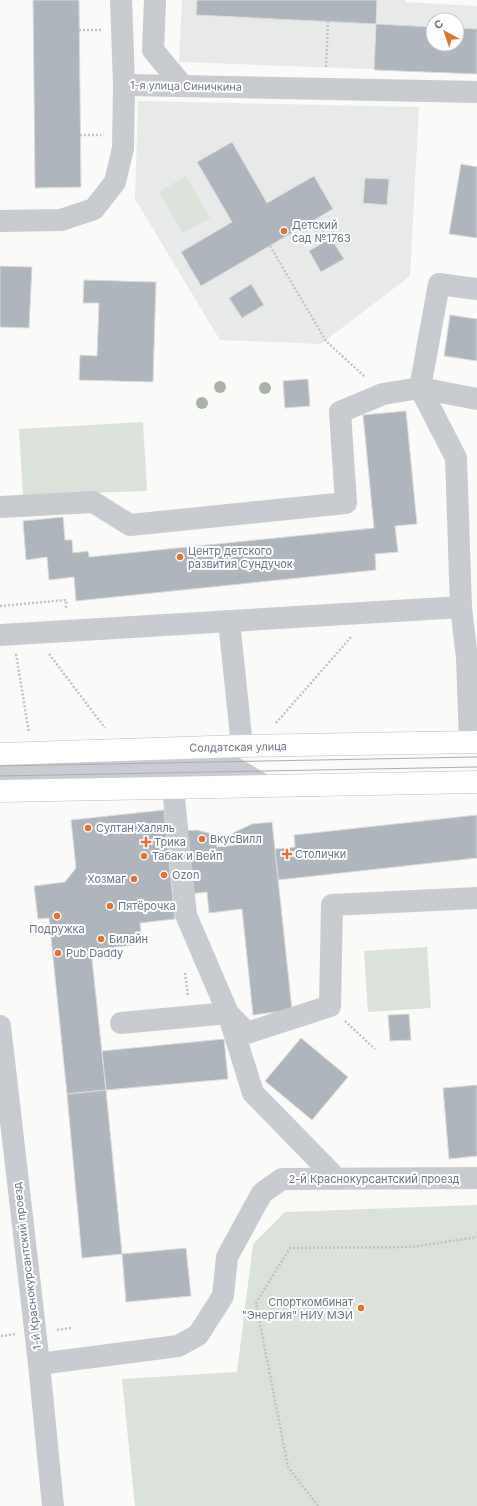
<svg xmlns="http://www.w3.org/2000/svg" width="477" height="1506" viewBox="0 0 477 1506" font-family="Inter,sans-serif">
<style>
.built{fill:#e8e9e9;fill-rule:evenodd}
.green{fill:#dbe2d9}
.building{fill:#afb5bd;stroke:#dcdcda}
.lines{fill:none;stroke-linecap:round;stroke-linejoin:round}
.major-casing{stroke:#bbbec3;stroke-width:23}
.path{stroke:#c2c3c6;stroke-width:2.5;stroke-dasharray:2 2;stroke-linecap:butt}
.minor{stroke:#c8cbcf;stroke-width:22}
.major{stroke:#fff;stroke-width:22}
.tram{stroke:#a8adb4;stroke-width:1}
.tree{fill:#a9b4a7}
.poi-dot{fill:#e3712f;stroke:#fff;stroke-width:1.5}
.labels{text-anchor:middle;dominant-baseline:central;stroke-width:4;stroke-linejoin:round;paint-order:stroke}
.street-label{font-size:11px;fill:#697689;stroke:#fff}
.poi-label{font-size:11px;fill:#697689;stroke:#fff;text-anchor:start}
</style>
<rect width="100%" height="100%" fill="#fafaf8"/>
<g class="built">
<path d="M182,0H405V2L477,6V73L179,62ZM433,20H457V44H433Z"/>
<polygon points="138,101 419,107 410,276 321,344 220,340 135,199"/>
</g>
<g class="green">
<polygon points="186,176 210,218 183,233 159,192"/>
<polygon points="143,422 147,491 23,495 19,429"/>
<polygon points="427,947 431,1008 368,1012 364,951"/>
<polygon points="477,1205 477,1506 135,1506 122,1379 237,1372 253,1244 285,1212"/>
</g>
<g class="building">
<polygon points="33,0 79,0 81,187 35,188"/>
<polygon points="197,0 377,0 376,24 196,15"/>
<polygon points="376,24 433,27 433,44 457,44 457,28 477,29 477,74 374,70"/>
<polygon points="232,142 267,203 314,176 333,209 201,286 181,252 232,222 197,162"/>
<polygon points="461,164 477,167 477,238 449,234"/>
<polygon points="365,178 389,179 387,205 363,203"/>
<polygon points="331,238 344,259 321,272 309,251"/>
<polygon points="0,266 32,267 29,328 0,327"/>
<polygon points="84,280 156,282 153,382 79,380 80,355 97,356 99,303 83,303"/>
<polygon points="251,284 264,305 242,318 229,298"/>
<polygon points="450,315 477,319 477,361 444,356"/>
<polygon points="308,379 310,406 285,408 283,381"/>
<polygon points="406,411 417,524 395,526 398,552 375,554 376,570 76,601 74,577 49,580 47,557 26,560 23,521 63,517 65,540 72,540 73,553 88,551 89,557 374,528 363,415"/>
<polygon points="164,810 175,919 140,923 142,944 91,950 106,1090 67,1094 49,918 38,919 34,886 65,882 76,868 71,820"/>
<polygon points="477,815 477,858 278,880 275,849 295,847 294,835"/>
<polygon points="272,822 292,1010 253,1015 242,909 209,913 207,892 190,894 183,831 197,830 216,835 217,847 234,845 233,833 252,824"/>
<polygon points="409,1014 411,1040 390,1041 388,1015"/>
<polygon points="301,1038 348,1077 312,1120 265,1081"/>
<polygon points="224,1039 228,1079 106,1090 102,1051"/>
<polygon points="477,1085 477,1156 449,1159 443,1088"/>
<polygon points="106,1090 122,1254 82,1258 67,1094"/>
<polygon points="186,1248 191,1296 126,1302 122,1254"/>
</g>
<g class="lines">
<defs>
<g id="major">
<polyline points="0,754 242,746 477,742"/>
<polyline points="0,791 477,782"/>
</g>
</defs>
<use href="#major" class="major-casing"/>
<g class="path">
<polyline points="79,30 101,30"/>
<polyline points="326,67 328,21"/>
<polyline points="80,135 101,135"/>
<polyline points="270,246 326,341 365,377"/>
<polyline points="0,606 66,600 66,610"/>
<polyline points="16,654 29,733"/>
<polyline points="49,654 105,728"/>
<polyline points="276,723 352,636"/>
<polyline points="185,973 188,996"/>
<polyline points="345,1021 375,1049"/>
<polyline points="57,1330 71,1328"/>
<polyline points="1,1336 15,1334"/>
<polyline points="318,1506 288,1467 256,1303 290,1248 412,1247 477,1237"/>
</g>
<g class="minor">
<polyline points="155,0 153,50 182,85"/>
<polyline points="124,85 477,92"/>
<polyline points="0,221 61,220 94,209 115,182 123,148 124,85 121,0"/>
<polyline points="0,507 93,502 130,525 346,503 340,412 383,394 420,388 477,399"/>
<polyline points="229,621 242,746"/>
<polyline points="0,635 461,607"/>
<polyline points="470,742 467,658 461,607 456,458 420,388 439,284 477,289"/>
<polyline points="0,778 11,772 233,767 265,786"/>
<polyline points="173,788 186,915 228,1013 253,1093 337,1179"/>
<polyline points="121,1023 228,1013 247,1033 330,1006 332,905 477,898"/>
<polyline points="0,1026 39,1364 53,1506"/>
<polyline points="39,1364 178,1346 198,1335 223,1296 227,1257 262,1193 282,1179 477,1178"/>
</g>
<use href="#major" class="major"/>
<g class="tram">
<polyline points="0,766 477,757"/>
<polyline points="0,776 477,767"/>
</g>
</g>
<g class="tree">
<circle cx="220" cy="387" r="6"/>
<circle cx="265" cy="388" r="6"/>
<circle cx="202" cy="403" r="6"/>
</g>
<g class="poi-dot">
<circle cx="284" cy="231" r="4"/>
<circle cx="180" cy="557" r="4"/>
<circle cx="88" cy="828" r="4"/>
<circle cx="202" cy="839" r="4"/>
<path d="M144 836h4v4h4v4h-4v4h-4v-4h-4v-4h4z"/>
<path d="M285 848h4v4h4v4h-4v4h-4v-4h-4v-4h4z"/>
<circle cx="144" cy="856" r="4"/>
<circle cx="164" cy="875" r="4"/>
<circle cx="134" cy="879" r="4"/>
<circle cx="110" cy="906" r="4"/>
<circle cx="57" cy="916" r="4"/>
<circle cx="101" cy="939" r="4"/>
<circle cx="58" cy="953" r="4"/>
<circle cx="361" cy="1308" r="4"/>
</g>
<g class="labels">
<g class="street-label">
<text transform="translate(186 86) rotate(1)">1-я улица Синичкина</text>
<text transform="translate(238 747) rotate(-1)">Солдатская улица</text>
<text x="374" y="1179">2-й Краснокурсантский проезд</text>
<text transform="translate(27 1266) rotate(-97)">1-й Краснокурсантский проезд</text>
</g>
<g class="poi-label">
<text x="292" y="225">Детский<tspan x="292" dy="13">сад №1763</tspan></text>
<text x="188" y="551">Центр детского<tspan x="188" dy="13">развития Сундучок</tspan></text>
<text x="96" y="828">Султан Халяль</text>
<text x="210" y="839">ВкусВилл</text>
<text x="154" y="842">Трика</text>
<text x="295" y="854">Столички</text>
<text x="152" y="856">Табак и Вейп</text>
<text x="172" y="875">Ozon</text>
<text x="126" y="879" text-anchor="end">Хозмаг</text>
<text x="118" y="906">Пятёрочка</text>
<text x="57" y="929" text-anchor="middle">Подружка</text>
<text x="109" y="939">Билайн</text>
<text x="66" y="953">Pub Daddy</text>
<text x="353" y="1302" text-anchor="end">Спорткомбинат<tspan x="353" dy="13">"Энергия" НИУ МЭИ</tspan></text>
</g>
</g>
<g transform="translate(445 32) rotate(320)"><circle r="19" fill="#ffffff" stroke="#c3c8d0"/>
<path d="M0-3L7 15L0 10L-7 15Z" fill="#e3712f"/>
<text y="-6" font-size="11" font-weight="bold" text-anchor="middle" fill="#697689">С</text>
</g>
</svg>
